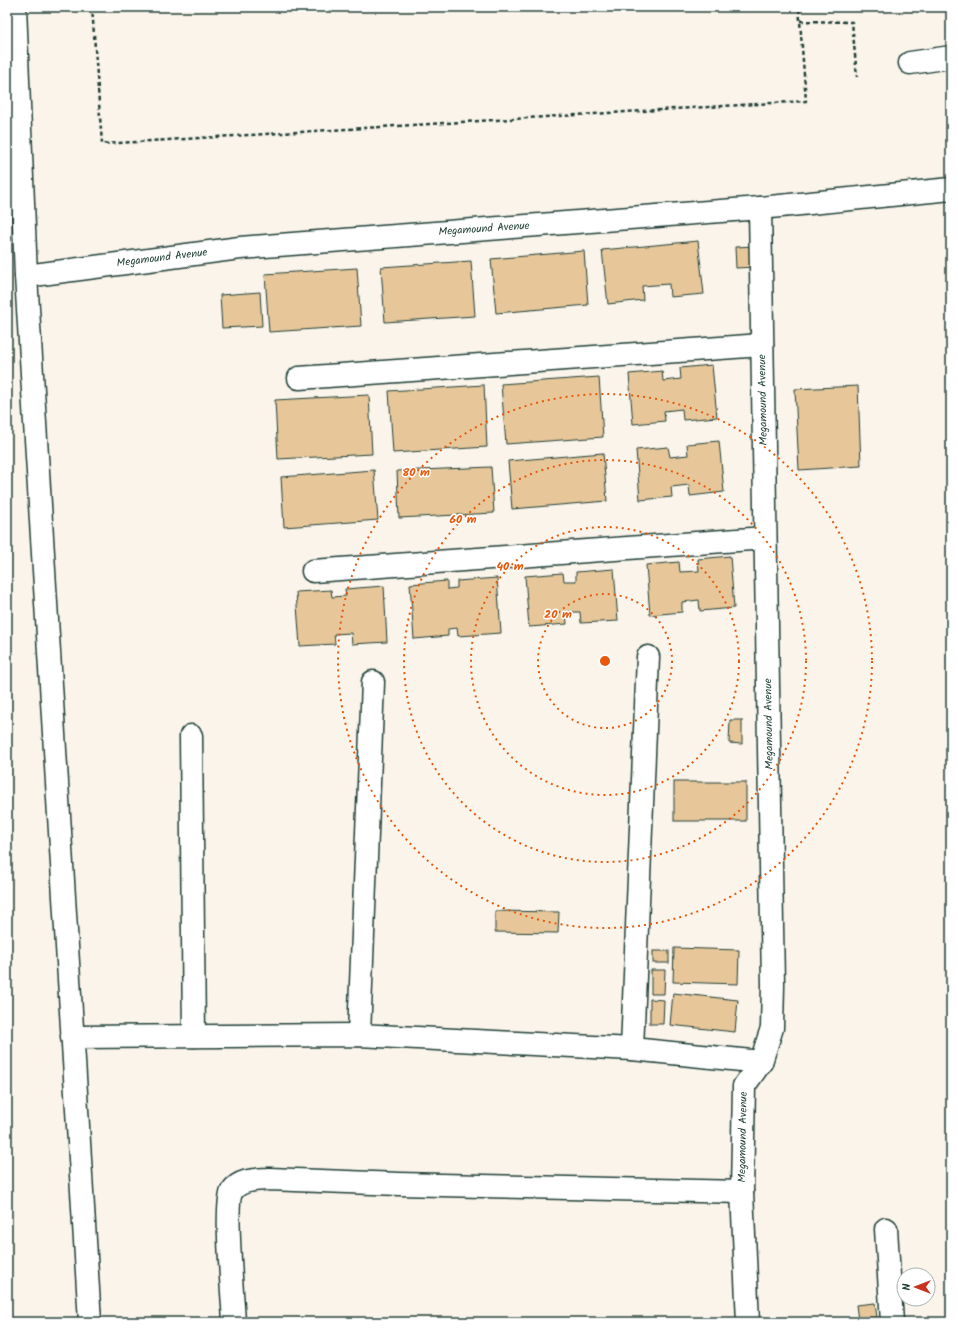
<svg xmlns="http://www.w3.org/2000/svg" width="958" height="1329" viewBox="0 0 958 1329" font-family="Kalam,sans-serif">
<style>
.building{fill:#e7c799;stroke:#1f3d34}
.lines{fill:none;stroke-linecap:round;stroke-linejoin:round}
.minor-casing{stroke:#1f3d34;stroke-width:25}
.path{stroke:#1f3d34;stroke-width:2.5;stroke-dasharray:4 3;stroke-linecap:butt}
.minor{stroke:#fff;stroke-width:22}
.ring{fill:none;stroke:#e8590c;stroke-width:2;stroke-dasharray:2 4}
.labels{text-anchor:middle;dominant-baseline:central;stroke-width:3;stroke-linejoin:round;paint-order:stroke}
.street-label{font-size:11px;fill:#1f3d34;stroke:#fff}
.centre{fill:#e8590c;stroke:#fff;stroke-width:2}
.ring-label{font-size:12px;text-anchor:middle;font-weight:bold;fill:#e8590c;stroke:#fff;stroke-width:3;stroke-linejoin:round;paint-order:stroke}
</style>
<rect width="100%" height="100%" fill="#faf4eb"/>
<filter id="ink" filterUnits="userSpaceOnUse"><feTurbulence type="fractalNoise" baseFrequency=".025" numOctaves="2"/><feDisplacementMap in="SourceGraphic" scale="8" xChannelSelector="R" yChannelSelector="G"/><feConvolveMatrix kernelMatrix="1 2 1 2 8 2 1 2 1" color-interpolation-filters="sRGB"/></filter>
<g filter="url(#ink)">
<g class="building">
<polygon points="698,241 704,294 670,297 669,284 642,286 643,300 608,304 602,250"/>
<polygon points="755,246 756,267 736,268 735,247"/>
<polygon points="584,251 588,305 496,313 491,259"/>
<polygon points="471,261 475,316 385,322 381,267"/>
<polygon points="357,268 361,326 269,332 265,274"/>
<polygon points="260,292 262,326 222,328 220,295"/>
<polygon points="712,365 717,417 683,420 682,409 664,411 665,421 633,424 629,374 662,371 663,381 681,379 680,368"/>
<polygon points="599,377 603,437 506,444 501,384"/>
<polygon points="484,385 487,447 393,453 389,391"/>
<polygon points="858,386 861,466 799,470 795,389"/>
<polygon points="369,395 372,454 278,459 275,400"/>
<polygon points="719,441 724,492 690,496 689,485 671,487 672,497 640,500 636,450 668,447 670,457 688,455 687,444"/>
<polygon points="603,453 607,501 512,509 508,461"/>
<polygon points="491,467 494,513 399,518 397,471"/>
<polygon points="374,470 378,520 284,527 281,477"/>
<polygon points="730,556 734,608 700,611 699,600 682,602 682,612 650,615 646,565 679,562 680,572 699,571 698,559"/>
<polygon points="614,569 618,621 581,623 580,612 566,612 567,624 529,627 525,576 563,573 564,581 576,581 576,572"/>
<polygon points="497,578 501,633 458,636 457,628 448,629 448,636 414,639 410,584 447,581 447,589 457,588 457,581"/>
<polygon points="384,586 387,642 352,644 351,633 334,634 335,644 300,646 296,592 331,590 332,597 346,596 345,589"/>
<polygon points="730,720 742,720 742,744 729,743"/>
<rect x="674" y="782" width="72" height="39"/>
<polygon points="495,911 559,912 558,933 495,932"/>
<polygon points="674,948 739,950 738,984 673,982"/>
<rect x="653" y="951" width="16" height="12"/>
<polygon points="651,970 665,970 664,994 651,994"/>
<polygon points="673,993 738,1000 735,1032 670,1025"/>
<polygon points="650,999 664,1000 663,1024 650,1024"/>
<polygon points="875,1303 877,1317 858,1320 856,1305"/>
</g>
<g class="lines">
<defs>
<g id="minor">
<polyline points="15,7 26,276 90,1322"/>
<polyline points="910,63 951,57"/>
<polyline points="760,208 951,189"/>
<polyline points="26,276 240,248 760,208 773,985 772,1028 761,1062 744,1086 742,1192 748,1322"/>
<polyline points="299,378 762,345"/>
<polyline points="313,571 765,538"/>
<polyline points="191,736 194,1036"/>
<polyline points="359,1035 373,682"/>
<polyline points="72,1037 359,1035 632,1049 761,1062"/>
<polyline points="632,1049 648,657"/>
<polyline points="886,1229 892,1322"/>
<path d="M234,1322C233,1301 224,1204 232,1191C240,1179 256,1180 269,1179L399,1184L742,1192"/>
</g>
</defs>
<use href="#minor" class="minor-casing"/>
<g class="path">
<polyline points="92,7 102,144 806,101 799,7"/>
<polyline points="800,21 852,22 857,77"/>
</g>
<use href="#minor" class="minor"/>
</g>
</g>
<g class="ring">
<circle cx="605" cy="661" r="67"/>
<circle cx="605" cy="661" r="134"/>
<circle cx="605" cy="661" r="201"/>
<circle cx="605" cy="661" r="267"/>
</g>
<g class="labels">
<g class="street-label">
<text transform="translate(484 229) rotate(-4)">Megamound Avenue</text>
<text transform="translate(162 258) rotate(-7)">Megamound Avenue</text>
<text transform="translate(763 400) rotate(-91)">Megamound Avenue</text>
<text transform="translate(769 724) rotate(-91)">Megamound Avenue</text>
<text transform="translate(743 1137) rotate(-89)">Megamound Avenue</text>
</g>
</g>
<circle cx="605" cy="661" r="6" class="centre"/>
<g class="ring-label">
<text x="416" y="476">80 m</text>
<text x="463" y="523">60 m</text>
<text x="510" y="570">40 m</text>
<text x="558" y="618">20 m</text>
</g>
<rect width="958" height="1329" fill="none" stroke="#fff" stroke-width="24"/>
<rect x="12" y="12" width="934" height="1305" fill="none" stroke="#1f3d34" stroke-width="1.5" filter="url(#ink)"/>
<g transform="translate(916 1287) rotate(270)"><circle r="19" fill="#ffffff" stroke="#a5b1ae"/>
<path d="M0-3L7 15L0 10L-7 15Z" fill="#c8321e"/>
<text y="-6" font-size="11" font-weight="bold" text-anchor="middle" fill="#1f3d34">N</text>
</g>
</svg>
